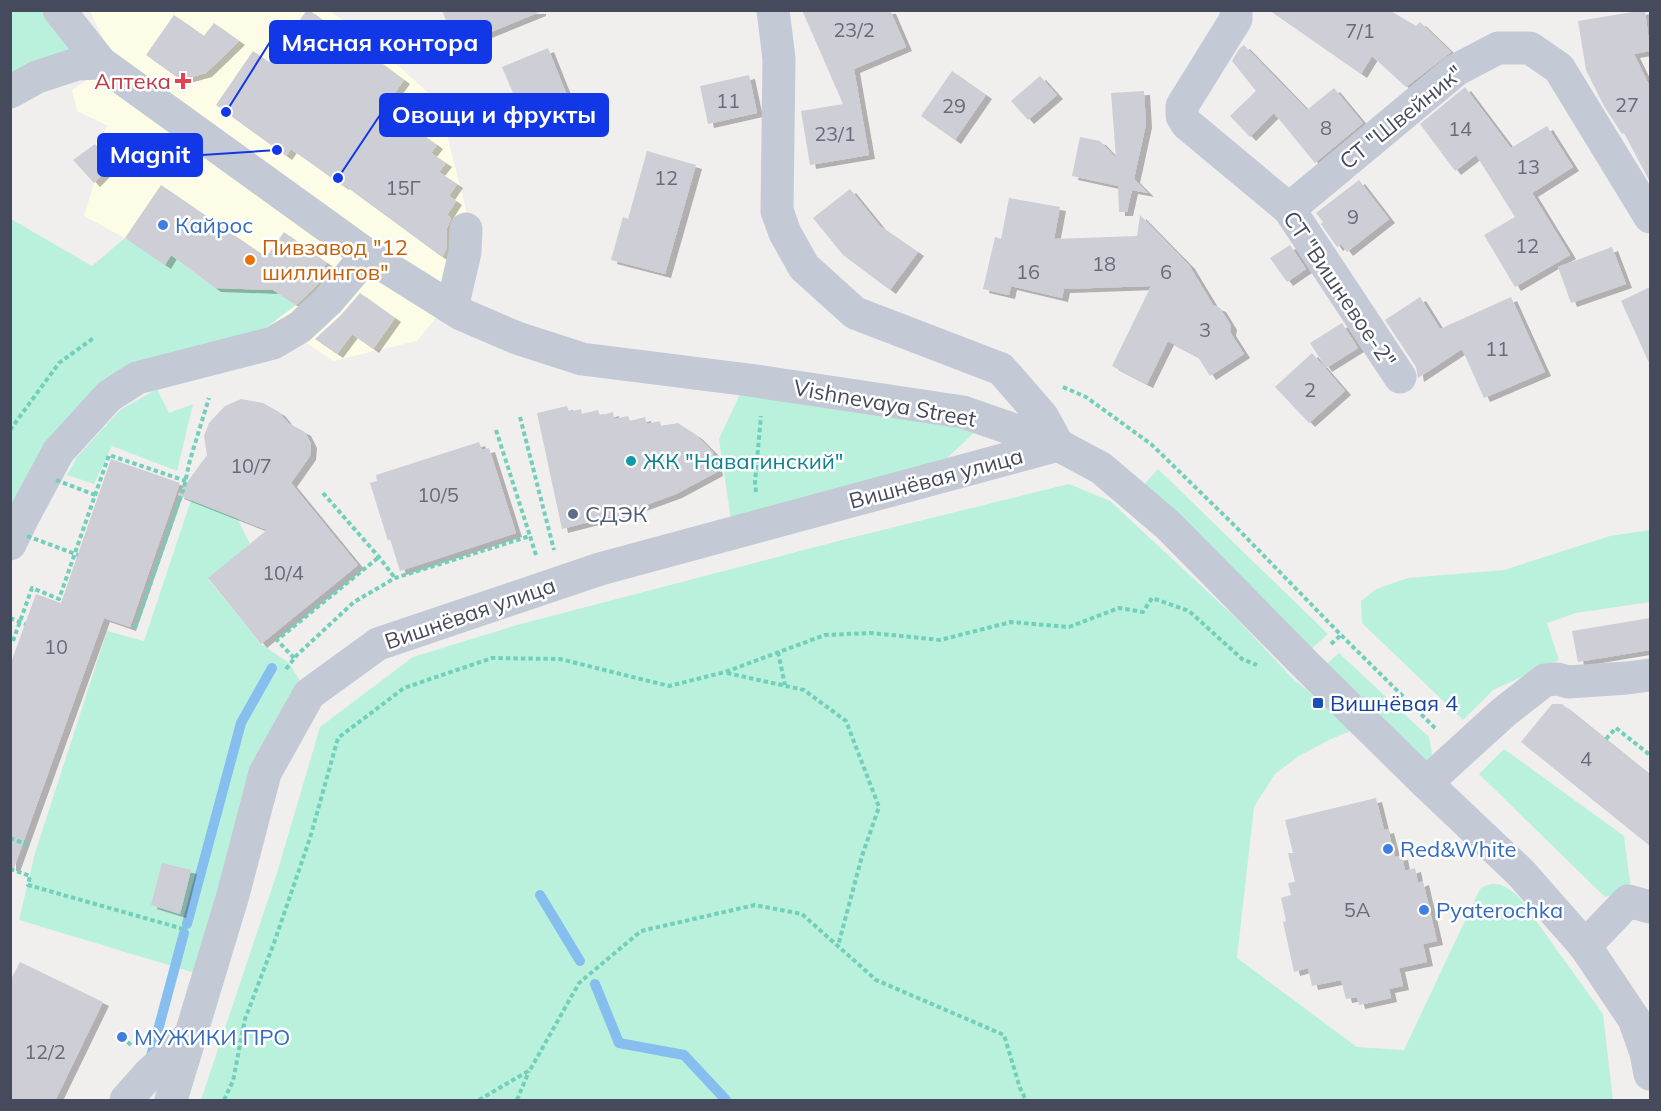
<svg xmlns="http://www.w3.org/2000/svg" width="1661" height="1111" viewBox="0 0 1661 1111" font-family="Mulish,sans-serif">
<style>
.commercial{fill:#fdfce6}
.green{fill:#baf1dd}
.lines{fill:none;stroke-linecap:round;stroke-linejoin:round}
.stream{stroke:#85beef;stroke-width:10}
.building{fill:#cdced6;filter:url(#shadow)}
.path{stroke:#71d0ba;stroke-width:4;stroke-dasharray:4.5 3;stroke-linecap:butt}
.minor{stroke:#c4c9d6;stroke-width:33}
.path-bridge{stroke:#71d0ba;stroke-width:4;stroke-dasharray:4.5 3;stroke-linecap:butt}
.health-dot{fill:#e0444e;stroke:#fff;stroke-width:2}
.shop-dot{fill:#3f7fe0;stroke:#fff;stroke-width:2}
.food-dot{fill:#e8710a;stroke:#fff;stroke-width:2}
.culture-dot{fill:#0f9aa8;stroke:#fff;stroke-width:2}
.service-dot{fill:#5c6f8a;stroke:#fff;stroke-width:2}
.transit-dot{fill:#1a4fb4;stroke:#fff;stroke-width:2}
.labels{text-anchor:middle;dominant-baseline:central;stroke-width:5;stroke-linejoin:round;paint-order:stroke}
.number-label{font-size:20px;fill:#676c7a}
.health-label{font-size:22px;fill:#be3a42;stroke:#fff;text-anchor:end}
.street-label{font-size:22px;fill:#454b5c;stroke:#fff}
.shop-label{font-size:22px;fill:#366cbe;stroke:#fff;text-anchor:start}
.food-label{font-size:22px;fill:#c56008;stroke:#fff;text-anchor:start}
.culture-label{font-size:22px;fill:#0d838f;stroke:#fff;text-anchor:start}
.service-label{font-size:22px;fill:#4e5e75;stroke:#fff;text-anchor:start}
.transit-label{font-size:22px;fill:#164399;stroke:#fff;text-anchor:start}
.leader{fill:none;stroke:#1137e7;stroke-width:2}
.callout-dot{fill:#1137e7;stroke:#fff;stroke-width:2}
.callout{fill:#1137e7;stroke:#1137e7;stroke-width:2}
.callout-label{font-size:24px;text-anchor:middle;font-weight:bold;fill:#fff}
</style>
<defs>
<filter id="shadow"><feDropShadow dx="6" dy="4" stdDeviation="0" flood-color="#0004"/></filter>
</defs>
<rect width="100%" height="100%" fill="#f1eeee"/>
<polygon class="commercial" points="90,11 330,11 376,45 439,103 474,241 460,288 417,341 333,361 275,321 296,305 273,290 215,288 172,255 165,265 125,238 84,216 94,183 112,165 95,144 108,126 77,111 72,90 114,62"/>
<g class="green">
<polygon points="10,11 40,11 86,55 11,78"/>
<polygon points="11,219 92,266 125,238 165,264 171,255 215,288 273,290 296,305 263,330 147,363 11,516"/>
<polygon points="157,389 169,413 193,404 177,471 112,446 94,484 67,475 77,457 120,410"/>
<polygon points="741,392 978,429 947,458 731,520 719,439"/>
<polygon points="1158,469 1328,634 1308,652 1142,487"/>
<path d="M1069,484L1110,501L1238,620L1292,678L1355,729L1331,739L1299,756L1275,774L1254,807L1237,958L1357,1047L1404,1050L1480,889C1497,878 1505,886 1519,897L1603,1014L1613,1100H201L277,873L320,727L413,657L517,625L842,540Z"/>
<polygon points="191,500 237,518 250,544 208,579 261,644 289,663 307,692 205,976 19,920 35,853 107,631 144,641"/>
<polygon points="1650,530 1650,602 1576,613 1547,623 1559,660 1493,690 1463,720 1362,623 1361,601 1376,589 1408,578 1504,570 1610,536"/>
<polygon points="1339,653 1429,737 1433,760 1423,768 1322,668"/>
<polygon points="1504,749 1624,836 1631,889 1605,897 1479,774"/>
</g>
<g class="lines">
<g class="stream">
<polyline points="540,895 580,961"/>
<polyline points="187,924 241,723 272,668"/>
<polyline points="595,984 619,1043 684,1055 726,1100"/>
<polyline points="150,1060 184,933"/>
</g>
</g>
<g class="building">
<polygon points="307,10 309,10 404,80 389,101 426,125 420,133 437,145 431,153 446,163 439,172 457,184 449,196 456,201 447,215 451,218 447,228 446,250 442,257 344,185 343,186 291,149 286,156 216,105 253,51 269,62"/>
<polygon points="442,10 540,10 540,12 456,46"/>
<polygon points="802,10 890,10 906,47 854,69 869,155 810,165 801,111 843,104"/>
<polygon points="1269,10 1389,10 1416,26 1420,22 1451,52 1406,87 1372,56 1361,74"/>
<polygon points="1645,10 1650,51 1634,54 1650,87 1650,182 1624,133 1622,134 1604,106 1586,70 1578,21"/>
<polygon points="174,15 204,36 214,23 239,41 206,73 181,80 146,55"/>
<polygon points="1244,45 1307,110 1334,88 1363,123 1315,163 1274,113 1250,137 1230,116 1256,91 1232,61 1239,49"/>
<polygon points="548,48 574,113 529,131 502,67"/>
<polygon points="952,71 986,95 955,140 921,116"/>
<polygon points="749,75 757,113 708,124 700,86"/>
<polygon points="1040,76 1057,95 1028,120 1011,101"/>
<polygon points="1465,87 1511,148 1547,126 1573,167 1532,193 1570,255 1515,287 1484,235 1515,217 1476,155 1455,171 1420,124"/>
<polygon points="1144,91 1146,124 1134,179 1148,193 1132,190 1127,212 1119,212 1118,186 1072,176 1080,137 1100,141 1116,158 1111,93"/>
<polygon points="95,144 112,165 94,183 73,160"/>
<polygon points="647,151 696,165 665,274 611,260 623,217 628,219"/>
<polygon points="1359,180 1389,219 1347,252 1341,244 1337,247 1321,224 1323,222 1316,213"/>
<polygon points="161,185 266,257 284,232 327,263 324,267 329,271 314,288 296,305 273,290 215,288 171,255 165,265 125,238"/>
<polygon points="850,189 880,226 918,252 890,290 843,255 813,218"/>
<polygon points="1009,198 1060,207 1054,239 1137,236 1140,215 1189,265 1213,305 1220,308 1231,326 1230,332 1244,354 1210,376 1198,357 1168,341 1147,384 1112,366 1151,286 1064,289 1062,298 1011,286 1009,295 983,289 995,237 1001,239"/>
<polygon points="1290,245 1306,269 1287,282 1270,258"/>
<polygon points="1612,247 1626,284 1571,303 1558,267"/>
<polygon points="1650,287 1650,365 1621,301"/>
<polygon points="360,293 395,318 373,349 352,334 337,354 315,339 341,315"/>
<polygon points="1420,297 1440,329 1511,297 1545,372 1484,398 1462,349 1418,378 1416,367 1385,320"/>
<polygon points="1342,323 1358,348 1326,368 1310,343"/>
<polygon points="1312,353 1345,391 1309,423 1275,387"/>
<polygon points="241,399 263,403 279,412 288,423 305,432 311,444 310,456 291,483 358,565 261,644 208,578 267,530 178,495 207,455 204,436 209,423 225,406"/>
<polygon points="567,406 569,412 581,409 582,414 598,410 600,416 613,412 614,419 628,416 630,421 645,417 647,424 660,421 661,426 678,423 696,435 713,452 717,472 676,494 624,513 562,529 537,413"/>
<polygon points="479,442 482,450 489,448 516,533 400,571 390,539 388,541 370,483 377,481 376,475"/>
<polygon points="111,459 180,483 130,627 104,618 14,868 10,867 10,665 36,594 61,603"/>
<polygon points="1650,618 1650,650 1578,662 1572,631"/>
<polygon points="1552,704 1562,704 1650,775 1650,846 1521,742"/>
<polygon points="1376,798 1384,830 1388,829 1395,857 1402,856 1405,871 1415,868 1418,883 1423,881 1437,941 1423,944 1427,962 1399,968 1403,986 1389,989 1391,998 1359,1005 1357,997 1346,999 1341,980 1312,986 1308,968 1294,972 1283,922 1286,921 1281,898 1291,895 1288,883 1295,882 1288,853 1293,853 1285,820"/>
<polygon points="162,863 191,870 180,914 151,905"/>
<polygon points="20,962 103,1002 55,1101 10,1101 10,981"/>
</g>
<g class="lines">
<g class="path">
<polyline points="1063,387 1086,397 1151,444 1235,526 1341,635 1436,729"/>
<polyline points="520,417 554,550"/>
<polyline points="10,430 59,363 95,337"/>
<polyline points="496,430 530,536"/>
<polyline points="756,492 755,482 761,416"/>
<polyline points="323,493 379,557 395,578"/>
<polyline points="10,618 25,624"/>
<polyline points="135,628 184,487 190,460 209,398"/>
<polyline points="13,641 32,588 59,599 109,455 186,481"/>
<polyline points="1331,644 1341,635"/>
<polyline points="778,652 785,685"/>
<polyline points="294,658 277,640 379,557"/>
<polyline points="286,669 297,655 354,602 395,578 530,536 536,555"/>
<polyline points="727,673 804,690 846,721 879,807 862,856 838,946"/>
<polyline points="1616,728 1650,755"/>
<polyline points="1606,739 1616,728"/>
<polyline points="10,838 28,845"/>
<polyline points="10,869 30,876 28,885 187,930"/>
<polyline points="122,1037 131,1045"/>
<polyline points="224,1100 233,1081 245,1019 274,943 310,838 338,738 404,688 492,658 560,659 669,686 725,672 825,635 871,633 940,640 1011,622 1069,627 1119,608 1143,612 1152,598 1189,611 1242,659 1257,665"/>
<polyline points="479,1100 530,1070 579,983 641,931 755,905 802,914 876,980 1004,1035 1020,1088 1026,1100"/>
<polyline points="517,1100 529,1071"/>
</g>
<g class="minor">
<polyline points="59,10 101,63 367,255 461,314 517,338 582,359 749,380 963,412 1058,445 1101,468 1168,525 1307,666 1426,783 1521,873 1585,946 1634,1019 1646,1053 1650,1074"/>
<polyline points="773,10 779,59 777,211 785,233 804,267 855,313 1001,369 1042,416 1058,445"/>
<polyline points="1236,10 1236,19 1182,106 1182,116 1187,124 1289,209 1400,377"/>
<polyline points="10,92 37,77 77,64 101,63"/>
<polyline points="1289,209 1456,70 1498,48 1530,48 1559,68 1650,217"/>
<polyline points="452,308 465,252 466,229"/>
<polyline points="10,544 22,519 58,452 109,396 137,378 273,343 300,327 328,301 367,255"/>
<polyline points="1426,783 1504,712 1545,680 1558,679 1568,682 1627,678 1650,675"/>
<polyline points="1585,946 1628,901 1650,907"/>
<polyline points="126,1100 150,1073 191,1035"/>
<polyline points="171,1100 233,895 265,773 309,694 378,644 600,569 1058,445"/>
</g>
<g class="path-bridge">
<polyline points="56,480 98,496"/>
<polyline points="27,536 78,555"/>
</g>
</g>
<path class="health-dot" d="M180 72h6v6h6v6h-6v6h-6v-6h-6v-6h6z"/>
<g class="shop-dot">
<circle cx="163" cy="225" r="6"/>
<circle cx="1388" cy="849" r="6"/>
<circle cx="1424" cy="910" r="6"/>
<circle cx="122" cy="1037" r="6"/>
</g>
<circle class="food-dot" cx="250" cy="260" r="6"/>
<circle class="culture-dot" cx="631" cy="461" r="6"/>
<circle class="service-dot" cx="573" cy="514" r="6"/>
<rect class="transit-dot" x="1312" y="697" width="12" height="12" rx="3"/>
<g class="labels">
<g class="number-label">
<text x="854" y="29">23/2</text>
<text x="1360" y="30">7/1</text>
<text x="728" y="100">11</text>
<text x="1627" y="104">27</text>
<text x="954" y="105">29</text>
<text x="1326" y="127">8</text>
<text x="1460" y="128">14</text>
<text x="835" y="133">23/1</text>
<text x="1528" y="166">13</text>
<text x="666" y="177">12</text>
<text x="403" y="187">15Г</text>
<text x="1353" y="216">9</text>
<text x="1527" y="245">12</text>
<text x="1104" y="263">18</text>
<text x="1028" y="271">16</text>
<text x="1166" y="271">6</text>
<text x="1205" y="329">3</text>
<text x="1497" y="348">11</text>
<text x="1310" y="389">2</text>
<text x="251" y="465">10/7</text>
<text x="438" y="494">10/5</text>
<text x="283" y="572">10/4</text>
<text x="56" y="646">10</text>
<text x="1586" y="758">4</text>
<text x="1357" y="909">5А</text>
<text x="45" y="1051">12/2</text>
</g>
<g class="health-label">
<text x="171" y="81">Аптека</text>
</g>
<g class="street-label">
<text transform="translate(1401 117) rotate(-39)">СТ "Швейник"</text>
<text transform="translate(1340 289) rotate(56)">СТ "Вишневое-2"</text>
<text transform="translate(885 403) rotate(10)">Vishnevaya Street</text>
<text transform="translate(936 478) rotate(-15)">Вишнёвая улица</text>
<text transform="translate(470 613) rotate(-19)">Вишнёвая улица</text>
</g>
<g class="shop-label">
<text x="175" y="225">Кайрос</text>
<text x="1400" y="849">Red&amp;White</text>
<text x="1436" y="910">Pyaterochka</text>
<text x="134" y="1037">МУЖИКИ ПРО</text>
</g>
<g class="food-label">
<text x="262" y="247">Пивзавод "12<tspan x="262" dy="25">шиллингов"</tspan></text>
</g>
<g class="culture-label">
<text x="643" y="461">ЖК "Навагинский"</text>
</g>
<g class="service-label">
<text x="585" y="514">СДЭК</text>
</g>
<g class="transit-label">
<text x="1330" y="703">Вишнёвая 4</text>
</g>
</g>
<path class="leader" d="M226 112L270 42M338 178L380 115M277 150L202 155"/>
<g class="callout-dot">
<circle cx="226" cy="112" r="6"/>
<circle cx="338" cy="178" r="6"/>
<circle cx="277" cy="150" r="6"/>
</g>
<g class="callout">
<rect x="270" y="21" width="221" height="42" rx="6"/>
<rect x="380" y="94" width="228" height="42" rx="6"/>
<rect x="98" y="134" width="104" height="42" rx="6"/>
</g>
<g class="callout-label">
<text x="380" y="51">Мясная контора</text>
<text x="494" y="123">Овощи и фрукты</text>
<text x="150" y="163">Magnit</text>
</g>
<rect width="1661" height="1111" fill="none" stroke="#454b5c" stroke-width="24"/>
</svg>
